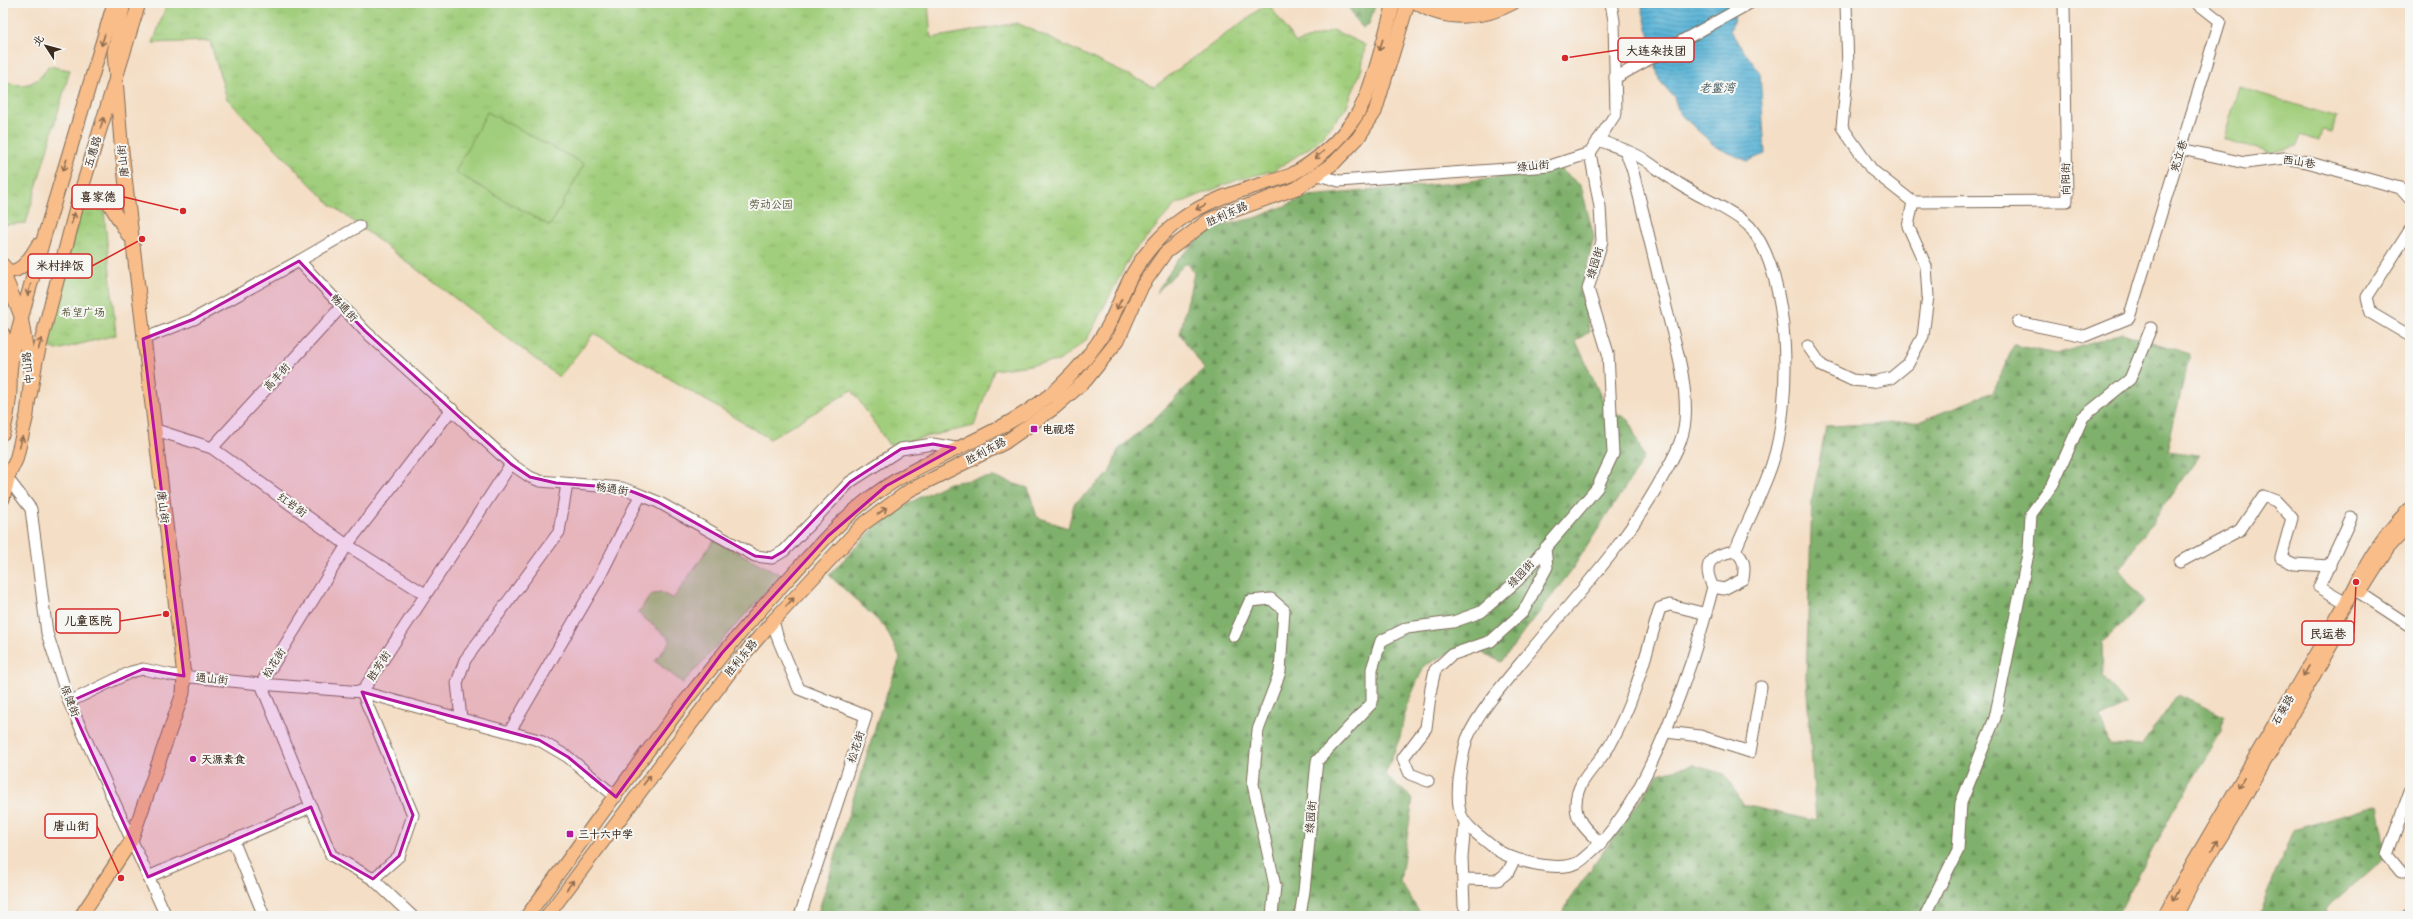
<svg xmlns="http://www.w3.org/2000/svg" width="2413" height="919" viewBox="0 0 2413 919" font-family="'Balsamiq Sans','LXGW WenKai TC',sans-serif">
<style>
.grass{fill:url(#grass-tufts);stroke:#6e7c4d}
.forest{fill:url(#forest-firs);stroke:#5e6e45}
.pitch{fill:#a1ce7c;stroke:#6e7c4d}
.water{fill:url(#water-rules);stroke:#4a6f7a}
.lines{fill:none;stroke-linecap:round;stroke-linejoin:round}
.minor-casing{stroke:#7c6958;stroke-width:13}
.major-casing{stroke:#7c6958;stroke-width:15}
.minor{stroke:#fff;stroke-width:11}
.major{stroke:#f8bd89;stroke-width:13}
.oneway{stroke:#906c4e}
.marked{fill:#b5179e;fill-opacity:0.2;stroke:#b5179e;stroke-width:3;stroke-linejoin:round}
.poi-dot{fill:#b5179e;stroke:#f6f6f2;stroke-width:1.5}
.labels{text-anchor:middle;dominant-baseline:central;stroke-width:4;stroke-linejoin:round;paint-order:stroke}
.street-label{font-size:11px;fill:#3b2a1e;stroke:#f6f6f2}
.park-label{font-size:11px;fill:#545336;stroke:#f6f6f2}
.poi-label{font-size:11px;font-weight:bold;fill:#3b2a1e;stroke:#f6f6f2;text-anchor:start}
.water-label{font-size:12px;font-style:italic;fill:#465a5f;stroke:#f6f6f2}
.leader{fill:none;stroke:#d62828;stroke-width:1.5}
.callout-dot{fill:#d62828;stroke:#f6f6f2;stroke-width:1.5}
.callout{fill:#f6f6f2;stroke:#d62828;stroke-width:1.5}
.callout-label{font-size:12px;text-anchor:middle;font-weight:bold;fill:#3b2a1e}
</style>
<defs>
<pattern id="grass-tufts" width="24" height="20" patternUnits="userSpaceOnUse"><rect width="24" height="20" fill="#a1ce7c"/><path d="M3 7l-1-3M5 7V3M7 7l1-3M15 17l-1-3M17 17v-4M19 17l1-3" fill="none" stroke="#8cb16b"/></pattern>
<pattern id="forest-firs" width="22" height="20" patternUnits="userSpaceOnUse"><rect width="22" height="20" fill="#80b16c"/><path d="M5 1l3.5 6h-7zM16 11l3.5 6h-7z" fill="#6a9058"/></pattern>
<pattern id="water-rules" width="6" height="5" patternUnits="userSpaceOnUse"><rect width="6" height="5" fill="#5ab4d7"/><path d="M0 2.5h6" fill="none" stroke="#4c93ae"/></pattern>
</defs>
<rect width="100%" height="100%" fill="#f6f6f2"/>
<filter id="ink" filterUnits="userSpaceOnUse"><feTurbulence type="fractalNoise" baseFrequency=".025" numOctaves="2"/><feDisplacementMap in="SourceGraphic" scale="8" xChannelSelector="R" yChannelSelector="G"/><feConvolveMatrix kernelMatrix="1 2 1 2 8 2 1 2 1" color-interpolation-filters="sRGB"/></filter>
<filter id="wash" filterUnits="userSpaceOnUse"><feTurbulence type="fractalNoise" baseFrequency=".012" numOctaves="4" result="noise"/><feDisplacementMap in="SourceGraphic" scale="16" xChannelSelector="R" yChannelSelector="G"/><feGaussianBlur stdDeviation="0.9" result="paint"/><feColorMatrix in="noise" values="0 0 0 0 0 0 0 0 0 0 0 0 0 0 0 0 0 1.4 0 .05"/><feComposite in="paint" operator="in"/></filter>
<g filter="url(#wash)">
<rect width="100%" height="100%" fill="#f4dec5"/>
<g class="grass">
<polygon points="167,3 928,3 931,38 1017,23 1154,87 1268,3 1296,43 1333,30 1365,45 1362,68 1346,108 1315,144 1275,170 1234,181 1175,205 1131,255 1087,339 1059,361 994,370 974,426 889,445 852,390 770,439 594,333 559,377 329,203 227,99 210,41 153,43"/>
<path d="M48,66L70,70L26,223L3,225V80C14,87 30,87 40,77C44,74 45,70 48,66Z"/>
<polygon points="94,207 104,211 116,335 57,350 51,348 47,336 80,212 85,208"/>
</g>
<g class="forest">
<polygon points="1348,3 1376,3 1369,24 1363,28 1354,18"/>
<polygon points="1559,168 1581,186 1594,237 1581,292 1590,331 1576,341 1606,408 1629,420 1644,458 1571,571 1501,662 1466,644 1424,666 1406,707 1400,737 1385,775 1413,799 1400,882 1422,916 817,916 881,709 900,658 885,627 829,575 878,524 913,501 949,483 993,477 1028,488 1037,517 1068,528 1074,504 1109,474 1118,450 1152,421 1204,369 1180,334 1194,273 1187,262 1156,293 1178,259 1212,228 1258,217 1309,196 1464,182"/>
<polygon points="2122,333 2190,354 2167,451 2199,455 2119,570 2144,602 2102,643 2103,677 2126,704 2100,718 2110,745 2141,746 2178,695 2224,716 2222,732 2173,811 2117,916 1562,916 1569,900 1658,774 1693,765 1724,774 1744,805 1816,821 1806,678 1812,499 1826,426 1918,422 1993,392 2014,345 2057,354"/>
<polygon points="2378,805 2387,855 2325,909 2327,916 2258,916 2293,830"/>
</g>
<g class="pitch">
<polygon points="2239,87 2336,117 2332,132 2322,130 2319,141 2301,135 2297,146 2271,153 2224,139"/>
<polygon points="487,112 584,164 550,226 455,172"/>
<polygon points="714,540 781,575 683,683 655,661 671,640 638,613 651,595 660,592 673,599"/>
</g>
<polygon class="water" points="1641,3 1739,3 1730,31 1760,73 1765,154 1747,161 1716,147 1679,113 1674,97 1659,80"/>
</g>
<g filter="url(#ink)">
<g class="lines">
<defs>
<g id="minor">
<polyline points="1615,78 1750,3"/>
<path d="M1598,140C1614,146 1632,151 1645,160C1661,171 1676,183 1693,192C1709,201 1738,214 1750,227C1792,277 1792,405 1772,464C1762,494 1747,522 1735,551"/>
<polyline points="2181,149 2245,163 2284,158 2307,162 2400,188 2410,199"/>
<path d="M1625,150L1632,168C1644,215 1655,263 1667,311C1676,346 1688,384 1685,421C1683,444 1669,465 1658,485C1624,546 1573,599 1529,653C1510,676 1478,712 1467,739C1463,751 1461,767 1459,780C1455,821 1464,823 1493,847C1510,861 1557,872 1577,863C1582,861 1587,855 1591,852C1648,804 1695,659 1713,587C1701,563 1711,555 1735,551C1745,559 1745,567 1743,579L1724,589L1713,587"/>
<polyline points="1318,175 1339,181 1550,166 1590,153 1616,113 1614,21 1611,3"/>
<polyline points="1913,202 2067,201 2064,3"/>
<polyline points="2410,230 2367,297 2371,313 2410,336"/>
<polyline points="299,261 359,226"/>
<polyline points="2018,322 2085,336 2129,318 2220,21 2197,3"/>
<polyline points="143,339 194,319 299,261 365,331 511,464 530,477 540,481 622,488 636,493 658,502 755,556 772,558 784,551 850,482 901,449 933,444 955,448"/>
<polyline points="1808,346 1822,366 1852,380 1872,382 1891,378 1908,364 1923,336 1928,296 1926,266 1908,226 1913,202 1872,170 1842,127 1848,69 1846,3"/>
<polyline points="153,429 212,448 347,545 425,594"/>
<polyline points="212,448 342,306"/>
<polyline points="8,479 31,509 47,633 69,702 166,916"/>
<polyline points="2180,562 2240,530 2263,496 2276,501 2292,518 2281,558 2294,564 2330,566"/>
<polyline points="2354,589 2410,626"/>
<polyline points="2346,603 2319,587 2351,518"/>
<polyline points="773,621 778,639 799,689 866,716 800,916"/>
<polyline points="1234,636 1250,601 1271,599 1284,610 1280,672 1258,730 1253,784 1275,886 1272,916"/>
<polyline points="69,702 131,672 143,669 171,675 261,684 362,692 539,740 568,757 616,797"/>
<polyline points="461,718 457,683 465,660 559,532 567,484"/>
<polyline points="510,731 598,580 640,496"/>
<polyline points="1666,732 1700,736 1750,752 1761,687"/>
<polyline points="1428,781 1410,774 1403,758 1426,728 1431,688 1435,670 1451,655 1491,641 1523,612 1547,567 1545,548"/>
<polyline points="233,840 264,916"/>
<path d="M1601,844C1590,833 1575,822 1576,804C1576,780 1599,764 1610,745C1634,703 1646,654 1660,608L1670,605L1707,614"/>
<polyline points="2401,872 2387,855 2410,791"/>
<polyline points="148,877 311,807"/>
<polyline points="373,879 399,856 413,815 362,692 511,464"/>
<polyline points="1464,879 1498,880 1508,872 1514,860"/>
<polyline points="1464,906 1462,858 1465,824"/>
<polyline points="412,916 373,879 331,855 261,684 347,545 452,409"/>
<polyline points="1300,916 1304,891 1317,761 1372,703 1372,669 1381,641 1407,628 1453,622 1481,612 1519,579 1597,488 1613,454 1608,353 1588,289 1602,241 1600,207 1590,153"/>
<polyline points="1925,916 1958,850 1961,803 1995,718 2029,549 2031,514 2053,484 2083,417 2130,379 2151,328"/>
<polyline points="2407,916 2410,914"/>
</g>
<g id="major">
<path d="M1417,3C1445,22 1484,19 1513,3"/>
<path d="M1449,3C1465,8 1475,8 1492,4"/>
<polyline points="78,201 97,195 106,198 128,235"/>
<path d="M3,265L8,271C23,273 31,255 38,245"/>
<polyline points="3,272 21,316 31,377 27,415 16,460 3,487"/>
<path d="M3,334C13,366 12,400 3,433"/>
<polyline points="10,372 13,348 44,237 114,3"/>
<polyline points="30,396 36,361 78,201 139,3"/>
<polyline points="3,499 8,479"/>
<polyline points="2361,591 2388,548 2410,524"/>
<polyline points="81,916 131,841 183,693 184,676 121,143 114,52 124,3"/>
<path d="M527,916C612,802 691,683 789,578C812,553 835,526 862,504C921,455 1002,439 1059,387C1077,370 1095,349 1107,328C1117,310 1123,290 1133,273C1144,254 1162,233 1180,220C1212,196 1253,188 1291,175C1316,161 1340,140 1356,116C1372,93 1385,32 1394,3"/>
<polyline points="547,916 739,660 773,621 862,525 910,490 1004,443 1054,408 1086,380 1118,340 1142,286 1165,253 1210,219 1297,188 1334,163 1358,138 1375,112 1408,3"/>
<path d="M2164,916L2190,868L2354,589C2368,559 2385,532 2410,509"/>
<polyline points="2176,916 2196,876 2230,822 2335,638"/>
</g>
</defs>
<use href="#minor" class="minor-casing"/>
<use href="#major" class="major-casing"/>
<use href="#minor" class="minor"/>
<use href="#major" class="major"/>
</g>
<defs><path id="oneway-shaft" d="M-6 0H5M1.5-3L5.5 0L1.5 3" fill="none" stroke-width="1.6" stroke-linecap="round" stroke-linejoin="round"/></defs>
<g class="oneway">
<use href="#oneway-shaft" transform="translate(103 40) rotate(107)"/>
<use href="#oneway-shaft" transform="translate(1381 45) rotate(107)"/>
<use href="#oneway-shaft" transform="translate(102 123) rotate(-73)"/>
<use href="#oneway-shaft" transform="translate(1319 155) rotate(140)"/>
<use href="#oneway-shaft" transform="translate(65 165) rotate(107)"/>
<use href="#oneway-shaft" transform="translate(1201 207) rotate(152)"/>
<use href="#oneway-shaft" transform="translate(73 218) rotate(-75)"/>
<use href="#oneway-shaft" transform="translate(29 290) rotate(106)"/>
<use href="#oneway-shaft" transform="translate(1119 304) rotate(116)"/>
<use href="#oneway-shaft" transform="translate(40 344) rotate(-74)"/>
<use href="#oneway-shaft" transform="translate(21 442) rotate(-76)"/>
<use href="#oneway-shaft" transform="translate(882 511) rotate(-37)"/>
<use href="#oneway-shaft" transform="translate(790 602) rotate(-47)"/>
<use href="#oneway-shaft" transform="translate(2306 671) rotate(120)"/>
<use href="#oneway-shaft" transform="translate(647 780) rotate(-53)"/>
<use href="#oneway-shaft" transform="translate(2241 783) rotate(120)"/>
<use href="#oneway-shaft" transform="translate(2215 845) rotate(-57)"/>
<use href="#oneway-shaft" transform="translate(570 885) rotate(-54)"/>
<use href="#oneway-shaft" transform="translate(2175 895) rotate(117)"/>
</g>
</g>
<path class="marked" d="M299,261L365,331L511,464L530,477L556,483L622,488L636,493L658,502L755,556L772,558L784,551L850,482L901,449L933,444L955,448L886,486L828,536L722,653L616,797L568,757L539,740L362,692L413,815L399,856L373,879L331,855L311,807L148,877L69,702L143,669L184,676L143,339L194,319Z"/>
<g class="poi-dot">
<rect x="1030" y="425" width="8" height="8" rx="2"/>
<circle cx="193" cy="759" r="4"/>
<rect x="566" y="830" width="8" height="8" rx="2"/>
</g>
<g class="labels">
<g class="street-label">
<text transform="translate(93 152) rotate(-73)">五惠路</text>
<text transform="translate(2179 156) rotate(-73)">宪立巷</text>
<text transform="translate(123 161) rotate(-96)">唐山街</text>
<text transform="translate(2299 162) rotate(9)">西山巷</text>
<text transform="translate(1533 166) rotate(-6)">绿山街</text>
<text transform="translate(2066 179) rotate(-91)">向阳街</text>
<text transform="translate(1227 214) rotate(-24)">胜利东路</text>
<text transform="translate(1595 263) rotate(-74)">绿园街</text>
<text transform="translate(344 308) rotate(47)">畅通街</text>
<text transform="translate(28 368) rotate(-96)">中山路</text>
<text transform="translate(277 377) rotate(-48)">高丰街</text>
<text transform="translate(986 451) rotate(-28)">胜利东路</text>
<text transform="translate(612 489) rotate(9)">畅通街</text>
<text transform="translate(292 505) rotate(36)">红岩街</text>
<text transform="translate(163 507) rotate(83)">唐山街</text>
<text transform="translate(1521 574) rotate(-47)">绿园街</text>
<text transform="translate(741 658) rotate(-51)">胜利东路</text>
<text transform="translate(274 663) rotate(-58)">松花街</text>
<text transform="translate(379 666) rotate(-57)">胜芳街</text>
<text transform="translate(212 679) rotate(6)">通山街</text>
<text transform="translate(70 701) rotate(69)">保健街</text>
<text transform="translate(2283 710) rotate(-60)">石葵路</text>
<text transform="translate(856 747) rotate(-72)">松花街</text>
<text transform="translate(1311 817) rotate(-85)">绿园街</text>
</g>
<g class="park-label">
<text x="771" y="204">劳动公园</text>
<text x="83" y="312">希望广场</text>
</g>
<g class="poi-label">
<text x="1042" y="429">电视塔</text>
<text x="201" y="759">天源素食</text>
<text x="578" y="834">三十六中学</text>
</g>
<g class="water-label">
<text x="1717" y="88">老鳖湾</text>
</g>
</g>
<path class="leader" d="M1565 58L1618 50M183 211L124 197M142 239L92 266M166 614L120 621M2356 582L2354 633M121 878L97 826"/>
<g class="callout-dot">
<circle cx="1565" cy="58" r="4"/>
<circle cx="183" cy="211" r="4"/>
<circle cx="142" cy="239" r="4"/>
<circle cx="166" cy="614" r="4"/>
<circle cx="2356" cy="582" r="4"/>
<circle cx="121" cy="878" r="4"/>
</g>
<g class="callout">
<rect x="1618" y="38" width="76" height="24" rx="4"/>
<rect x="72" y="185" width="52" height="24" rx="4"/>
<rect x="28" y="254" width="64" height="24" rx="4"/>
<rect x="56" y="609" width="64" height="24" rx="4"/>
<rect x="2302" y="621" width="52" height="24" rx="4"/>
<rect x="45" y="814" width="52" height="24" rx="4"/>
</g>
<g class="callout-label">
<text x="1656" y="55">大连杂技团</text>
<text x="98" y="201">喜家德</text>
<text x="60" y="270">米村拌饭</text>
<text x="88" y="625">儿童医院</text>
<text x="2328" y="638">民运巷</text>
<text x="71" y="830">唐山街</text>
</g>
<rect width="2413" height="919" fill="none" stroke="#f6f6f2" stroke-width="16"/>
<g transform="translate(46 46) rotate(306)" stroke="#f6f6f2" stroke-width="3" paint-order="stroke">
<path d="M0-3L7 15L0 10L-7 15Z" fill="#3b2a1e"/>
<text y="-6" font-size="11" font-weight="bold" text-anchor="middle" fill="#3b2a1e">北</text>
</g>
</svg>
